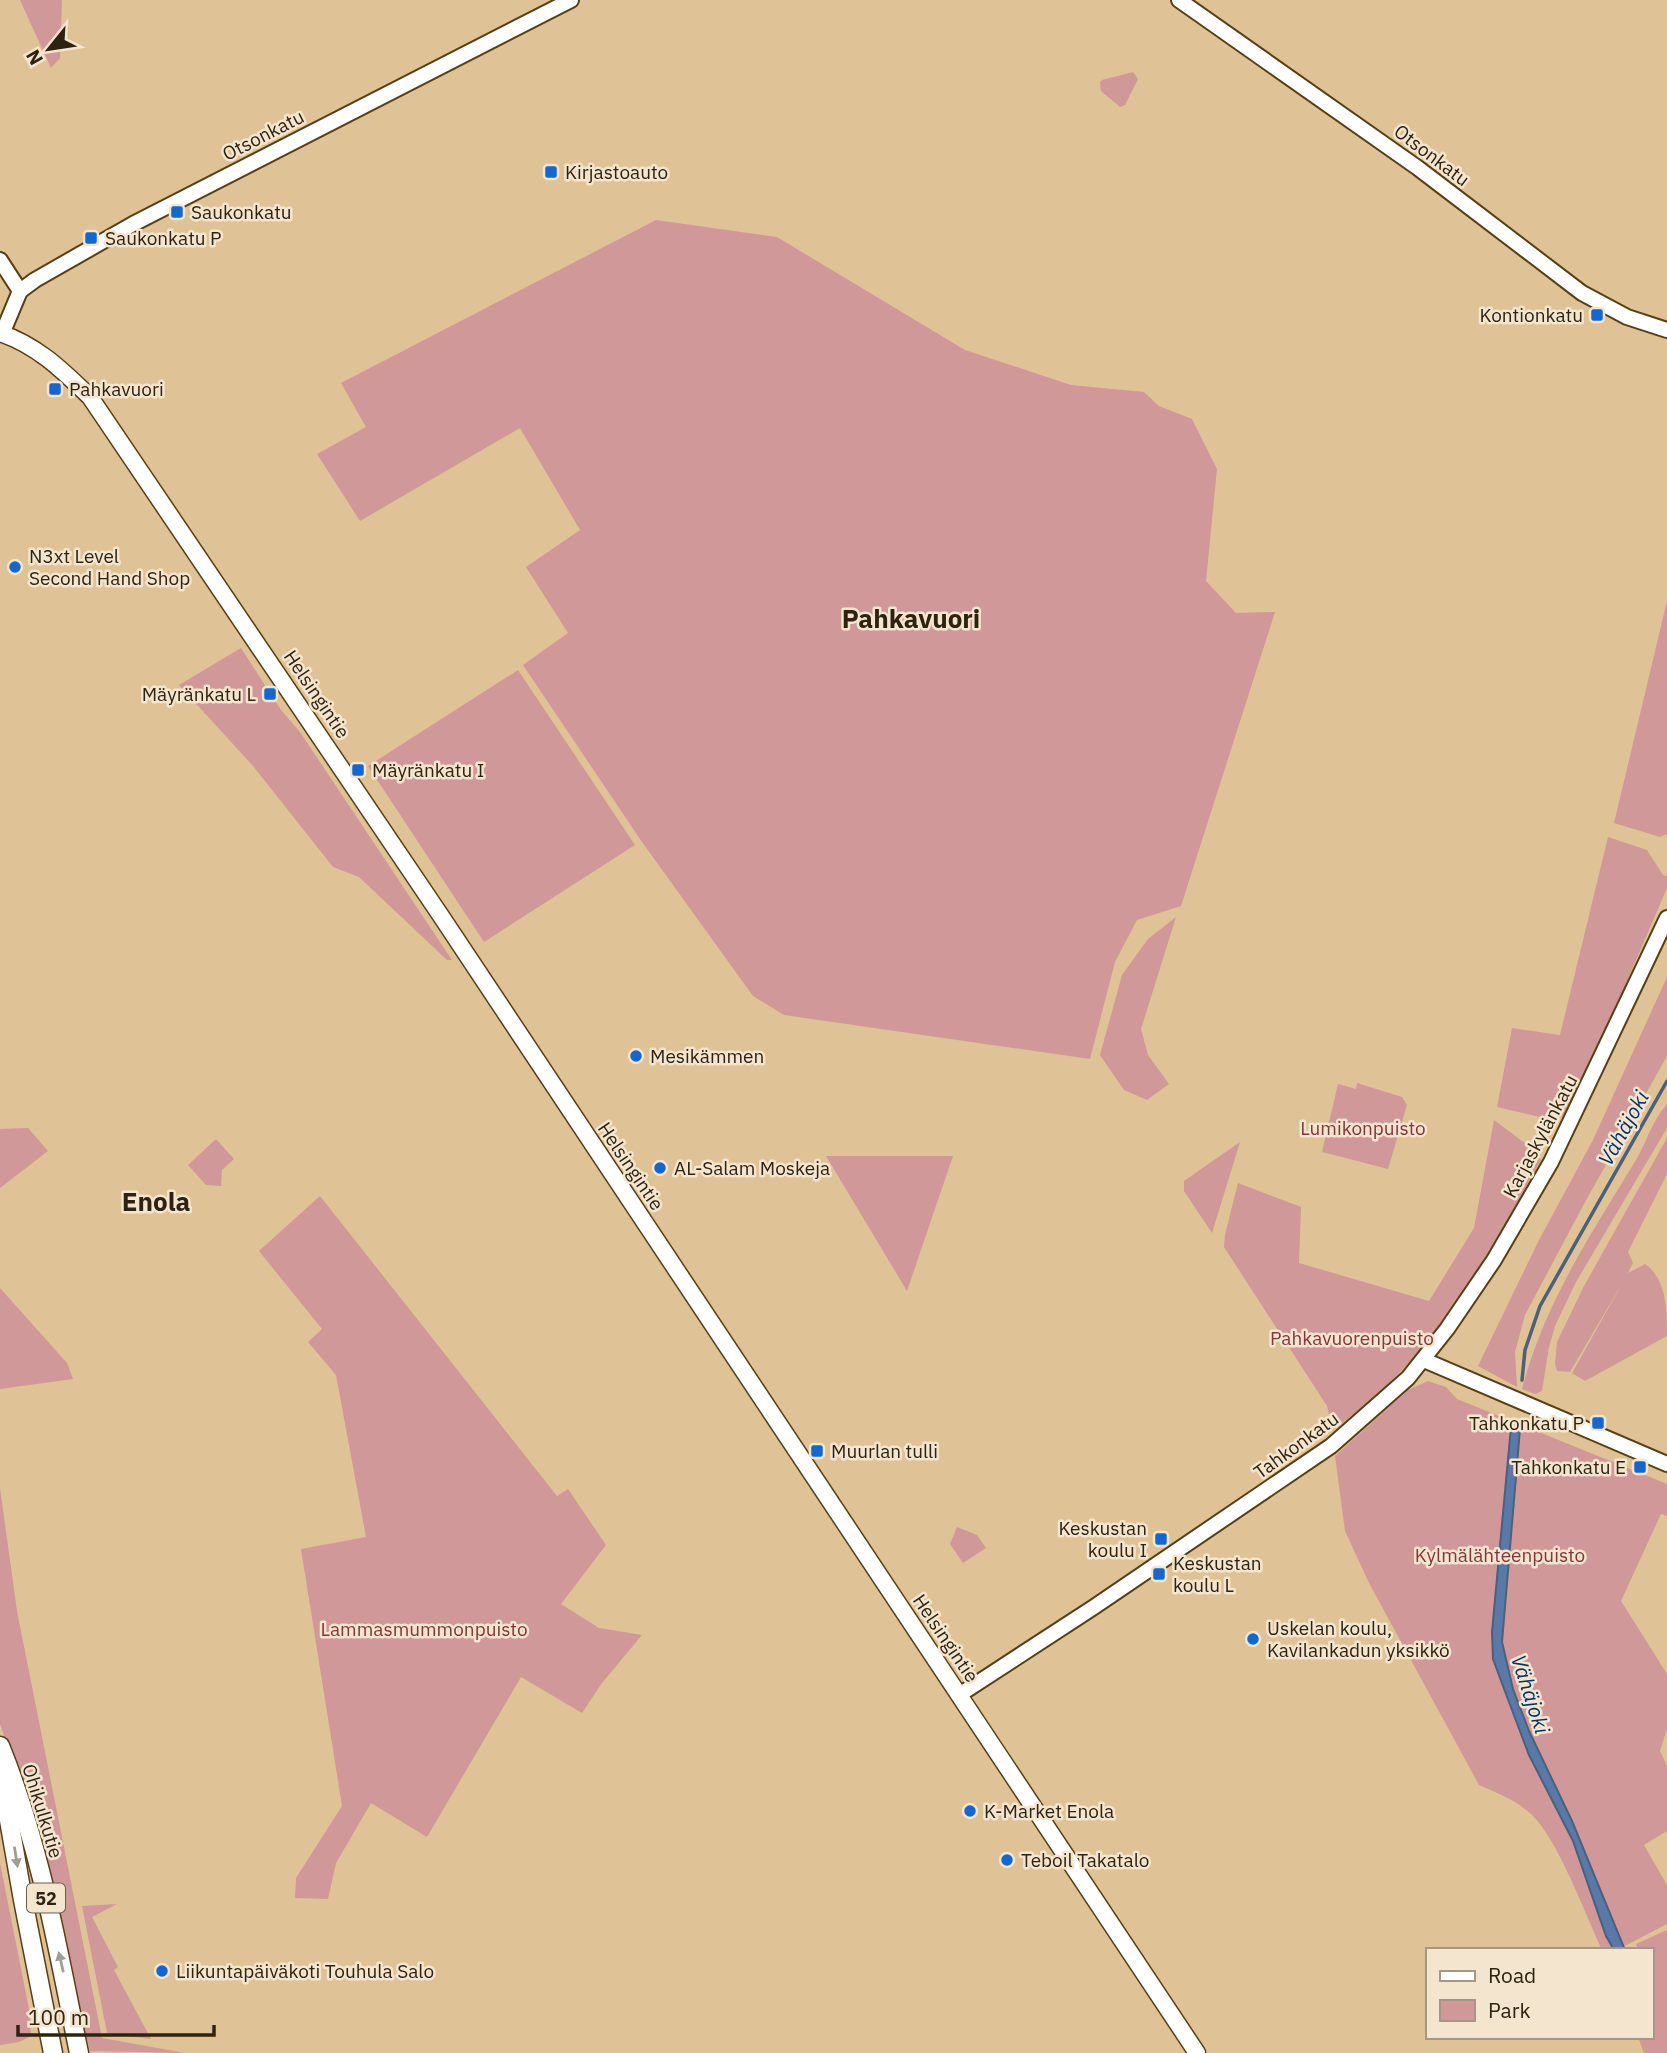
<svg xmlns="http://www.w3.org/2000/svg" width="1667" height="2053" viewBox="0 0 1667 2053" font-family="'IBM Plex Sans',sans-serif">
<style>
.green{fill:#d19899}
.water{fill:#597aa9;stroke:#4c607b;stroke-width:2}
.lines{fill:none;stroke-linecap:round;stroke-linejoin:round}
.stream{stroke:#4c607b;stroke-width:3.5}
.tertiary-casing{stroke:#573f14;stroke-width:18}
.secondary-casing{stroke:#573f14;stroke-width:19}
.primary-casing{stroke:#573f14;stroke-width:21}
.tertiary{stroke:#fff;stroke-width:14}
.secondary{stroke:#fff;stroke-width:16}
.primary{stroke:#fff;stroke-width:18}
.oneway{fill:#a19c94}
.poi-dot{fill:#1467d1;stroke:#f4e5cf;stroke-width:2.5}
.labels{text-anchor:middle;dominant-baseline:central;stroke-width:5;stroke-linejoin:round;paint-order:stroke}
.shield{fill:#f4e5cf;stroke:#695d4a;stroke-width:2}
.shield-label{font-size:18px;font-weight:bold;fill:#2e2311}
.street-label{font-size:19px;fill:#2e2311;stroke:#f4e5cf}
.poi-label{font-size:19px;fill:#2e2311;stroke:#f4e5cf;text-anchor:start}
.park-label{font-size:19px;fill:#85343b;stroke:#f4e5cf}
.water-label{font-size:21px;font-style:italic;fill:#05326c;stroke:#f4e5cf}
.district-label{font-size:26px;font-weight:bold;fill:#2e2311;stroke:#f4e5cf}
</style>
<rect width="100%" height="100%" fill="#dfc296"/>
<g class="green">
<polygon points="20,0 62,0 60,58 51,68"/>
<polygon points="1133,72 1138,79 1125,105 1120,107 1101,91 1100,82 1102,80"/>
<polygon points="656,220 777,237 965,350 1071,385 1144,392 1159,406 1192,419 1217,469 1206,581 1236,613 1275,612 1181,906 1137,920 1115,962 1090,1059 784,1015 753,996 642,842 523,665 568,633 526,567 580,530 520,428 360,521 317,454 366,427 341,383"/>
<polygon points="1667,601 1667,834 1660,837 1614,823"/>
<polygon points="241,648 281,710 300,732 452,960 447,960 359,877 333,867 253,766 179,685"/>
<polygon points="518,670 635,845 484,942 368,766"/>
<polygon points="1608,837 1647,850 1663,875 1667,876 1667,888 1570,1114 1553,1120 1497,1107 1512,1028 1560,1035"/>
<polygon points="1176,917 1141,1029 1148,1055 1169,1084 1147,1100 1124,1090 1100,1055 1122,975 1148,939"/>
<polygon points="1667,977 1667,1056 1584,1204 1525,1315 1515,1352 1517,1387 1478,1366 1539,1240 1593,1140"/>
<polygon points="1357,1083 1402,1097 1407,1105 1388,1169 1322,1152 1338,1084 1356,1089"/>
<path d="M1667,1104V1128L1576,1282L1555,1326L1549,1347L1542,1391L1535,1394L1522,1389C1545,1302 1590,1236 1636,1160C1647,1141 1652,1121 1667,1104Z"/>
<path d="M1494,1120L1530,1147L1541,1160C1508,1219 1471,1292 1428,1342C1399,1375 1368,1404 1333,1430L1327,1406L1224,1247L1225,1235L1238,1183L1301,1207L1299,1263L1429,1301L1474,1228Z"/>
<polygon points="28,1128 48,1151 0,1188 0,1129"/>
<path d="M1667,1138V1174L1628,1252L1633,1263L1628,1273L1645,1264C1667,1279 1667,1311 1667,1336L1585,1381L1572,1373L1623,1282L1570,1372L1557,1371L1555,1364L1557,1342L1584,1286Z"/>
<polygon points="216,1139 234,1159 222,1170 221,1186 206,1185 188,1165"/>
<polygon points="1240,1142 1212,1233 1184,1191 1184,1181"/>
<polygon points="826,1156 953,1156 907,1291"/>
<polygon points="320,1196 557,1496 568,1489 606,1545 561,1604 599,1628 642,1635 602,1683 582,1713 521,1677 427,1837 371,1803 336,1863 328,1899 295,1898 296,1878 342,1806 301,1549 366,1537 336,1375 308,1342 322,1329 259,1251"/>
<polygon points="0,1288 67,1363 73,1379 0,1389"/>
<path d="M1428,1381L1446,1387L1457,1399L1667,1484V1516L1661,1514L1621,1601L1667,1674V1729L1660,1751L1667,1766V1831L1644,1845L1667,1885V1924L1617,1950H1602C1585,1914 1558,1839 1531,1814C1516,1800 1497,1793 1479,1785L1369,1583L1345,1531L1335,1456L1408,1390Z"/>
<polygon points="0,1488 17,1611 102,2038 185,2053 90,2051 24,1794 0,1724"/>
<polygon points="957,1527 977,1535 986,1548 963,1563 950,1544"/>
<polygon points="0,1863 29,2009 31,2036 19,2042 0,2045"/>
<polygon points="117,1904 92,1917 118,1967 114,1970 151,2039 107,2033 82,1906"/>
<polygon points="1667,1930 1667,2053 1644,2053 1638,2037 1651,2037 1651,1950 1632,1950 1637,1947 1636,1944"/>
</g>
<polygon class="water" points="1511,1427 1520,1429 1502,1642 1513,1689 1529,1731 1572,1821 1625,1950 1614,1950 1606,1936 1573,1841 1529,1755 1509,1702 1493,1659 1492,1632"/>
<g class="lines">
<polyline class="stream" points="1522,1380 1525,1350 1540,1306 1667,1081"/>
<defs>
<g id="tertiary">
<polyline points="1179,0 1418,168 1582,293 1627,317 1667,330"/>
<polyline points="0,260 20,291"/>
<polyline points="2,334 20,291 35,280 133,224 571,0"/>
<polyline points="1424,1360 1667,1464"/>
<polyline points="959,1695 1094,1607 1331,1446 1408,1378 1447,1329 1494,1260 1551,1162 1667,918"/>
</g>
<path id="secondary" d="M0,333C37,345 63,371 90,397L441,916L1197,2053"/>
<g id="primary">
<path d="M0,1746C40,1844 58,1950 79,2053"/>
<polyline points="0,1769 23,1900 53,2053"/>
</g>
</defs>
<use href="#tertiary" class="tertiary-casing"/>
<use href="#secondary" class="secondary-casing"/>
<use href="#primary" class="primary-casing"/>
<use href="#tertiary" class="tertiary"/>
<use href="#secondary" class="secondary"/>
<use href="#primary" class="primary"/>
</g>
<defs><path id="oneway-solid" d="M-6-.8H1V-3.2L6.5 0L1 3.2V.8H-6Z" transform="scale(1.75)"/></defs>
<g class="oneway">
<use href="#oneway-solid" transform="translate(16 1857) rotate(81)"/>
<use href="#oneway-solid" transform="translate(61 1962) rotate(-103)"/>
</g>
<g class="poi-dot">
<rect x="544" y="165" width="14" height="14" rx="3.5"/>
<rect x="170" y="205" width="14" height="14" rx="3.5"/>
<rect x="84" y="231" width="14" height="14" rx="3.5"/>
<rect x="1590" y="308" width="14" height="14" rx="3.5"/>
<rect x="48" y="382" width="14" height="14" rx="3.5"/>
<circle cx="15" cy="567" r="7"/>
<rect x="263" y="687" width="14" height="14" rx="3.5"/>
<rect x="351" y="763" width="14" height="14" rx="3.5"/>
<circle cx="636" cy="1056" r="7"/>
<circle cx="660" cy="1168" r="7"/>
<rect x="1591" y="1416" width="14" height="14" rx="3.5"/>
<rect x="810" y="1444" width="14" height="14" rx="3.5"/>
<rect x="1633" y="1460" width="14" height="14" rx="3.5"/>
<rect x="1154" y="1532" width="14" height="14" rx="3.5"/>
<rect x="1152" y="1567" width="14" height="14" rx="3.5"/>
<circle cx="1253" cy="1639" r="7"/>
<circle cx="970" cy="1811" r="7"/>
<circle cx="1007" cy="1860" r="7"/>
<circle cx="162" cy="1971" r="7"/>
</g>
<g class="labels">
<rect class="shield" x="27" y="1883.5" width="38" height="29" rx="5"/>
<g class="shield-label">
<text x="46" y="1898">52</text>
</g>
<g class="street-label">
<text transform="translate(263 135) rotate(-27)">Otsonkatu</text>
<text transform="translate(1432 155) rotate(37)">Otsonkatu</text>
<text transform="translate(317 694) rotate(56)">Helsingintie</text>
<text transform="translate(1540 1136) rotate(-62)">Karjaskylänkatu</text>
<text transform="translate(631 1166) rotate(56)">Helsingintie</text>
<text transform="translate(1296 1445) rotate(-36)">Tahkonkatu</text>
<text transform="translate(946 1638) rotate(56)">Helsingintie</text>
<text transform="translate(43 1811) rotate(73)">Ohikulkutie</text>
</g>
<g class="poi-label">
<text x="565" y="172">Kirjastoauto</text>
<text x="191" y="212">Saukonkatu</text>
<text x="105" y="238">Saukonkatu P</text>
<text x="1583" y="315" text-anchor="end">Kontionkatu</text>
<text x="69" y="389">Pahkavuori</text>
<text x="29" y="556">N3xt Level<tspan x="29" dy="22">Second Hand Shop</tspan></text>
<text x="256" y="694" text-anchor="end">Mäyränkatu L</text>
<text x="372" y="770">Mäyränkatu I</text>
<text x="650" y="1056">Mesikämmen</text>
<text x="674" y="1168">AL-Salam Moskeja</text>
<text x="1584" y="1423" text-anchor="end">Tahkonkatu P</text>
<text x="831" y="1451">Muurlan tulli</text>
<text x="1626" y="1467" text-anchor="end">Tahkonkatu E</text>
<text x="1147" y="1528" text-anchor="end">Keskustan<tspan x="1147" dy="22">koulu I</tspan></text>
<text x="1173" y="1563">Keskustan<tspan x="1173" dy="22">koulu L</tspan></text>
<text x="1267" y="1628">Uskelan koulu,<tspan x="1267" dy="22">Kavilankadun yksikkö</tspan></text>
<text x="984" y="1811">K-Market Enola</text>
<text x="1021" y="1860">Teboil Takatalo</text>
<text x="176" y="1971">Liikuntapäiväkoti Touhula Salo</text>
</g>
<g class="park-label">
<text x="1363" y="1128">Lumikonpuisto</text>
<text x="1352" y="1338">Pahkavuorenpuisto</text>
<text x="1500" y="1555">Kylmälähteenpuisto</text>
<text x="424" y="1629">Lammasmummonpuisto</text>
</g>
<g class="water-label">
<text transform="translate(1623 1128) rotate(-61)">Vähäjoki</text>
<text transform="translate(1531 1694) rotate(72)">Vähäjoki</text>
</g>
<g class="district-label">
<text x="911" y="618">Pahkavuori</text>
<text x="156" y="1201">Enola</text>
</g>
</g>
<rect x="1426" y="1948" width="228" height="91" fill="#f4e5cf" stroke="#a59783" stroke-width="2"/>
<rect x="1440" y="1971" width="35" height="10" fill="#ffffff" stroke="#a59783" stroke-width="2"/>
<text x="1488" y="1983" font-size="21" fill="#2e2311">Road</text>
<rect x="1440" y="2000" width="35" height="21" fill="#d19899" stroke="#a59783" stroke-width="2"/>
<text x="1488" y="2018" font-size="21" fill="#2e2311">Park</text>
<g transform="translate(49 49) rotate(240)" stroke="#f4e5cf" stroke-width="5" paint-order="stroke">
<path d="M0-5L12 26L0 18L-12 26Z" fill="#2e2311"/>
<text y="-10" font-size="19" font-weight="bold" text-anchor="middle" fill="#2e2311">N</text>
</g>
<path d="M18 2025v10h196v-10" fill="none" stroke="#2e2311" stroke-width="3.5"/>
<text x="28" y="2025" font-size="21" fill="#2e2311" stroke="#f4e5cf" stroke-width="5" paint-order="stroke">100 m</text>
</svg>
